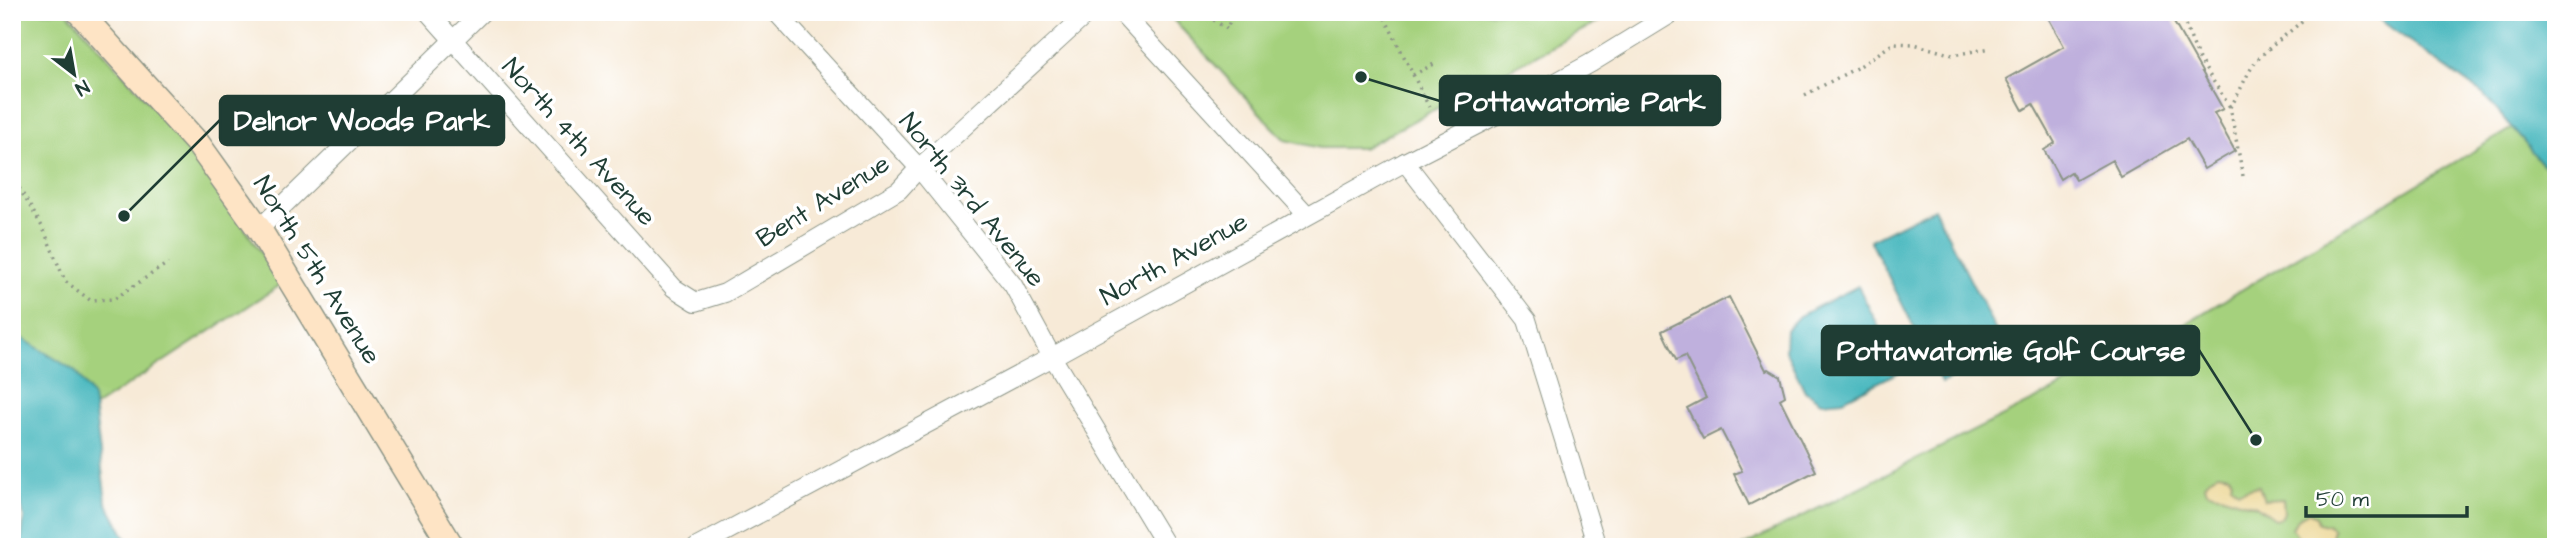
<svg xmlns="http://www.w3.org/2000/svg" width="2568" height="559" viewBox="0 0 2568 559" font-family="'Architects Daughter',sans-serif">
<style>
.green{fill:#a5d17d;stroke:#628758;stroke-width:2}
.sand{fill:#eeda9e;stroke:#868c69;stroke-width:2}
.water{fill:#47b7be;stroke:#337a79;stroke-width:2}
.building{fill:#bfb0dd}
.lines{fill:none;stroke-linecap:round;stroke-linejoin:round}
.minor-casing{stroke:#8b9486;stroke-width:20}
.secondary-casing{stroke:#8b9486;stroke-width:27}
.path{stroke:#8b9486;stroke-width:3.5;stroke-dasharray:2 5;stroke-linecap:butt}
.minor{stroke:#fff;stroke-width:18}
.secondary{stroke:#fee4c5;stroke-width:24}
.labels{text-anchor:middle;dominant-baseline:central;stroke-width:7;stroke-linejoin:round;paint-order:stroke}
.street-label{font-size:26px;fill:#1f3d34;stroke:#fff}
.leader{fill:none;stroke:#1f3d34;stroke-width:2.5}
.callout-dot{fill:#1f3d34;stroke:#fff;stroke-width:2.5}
.callout{fill:#1f3d34;stroke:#1f3d34;stroke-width:2.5}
.callout-label{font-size:28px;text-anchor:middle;font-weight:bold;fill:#fff}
</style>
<rect width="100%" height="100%" fill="#fff"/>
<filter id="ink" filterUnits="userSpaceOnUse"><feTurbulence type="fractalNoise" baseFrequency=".0143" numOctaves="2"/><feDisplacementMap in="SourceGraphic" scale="14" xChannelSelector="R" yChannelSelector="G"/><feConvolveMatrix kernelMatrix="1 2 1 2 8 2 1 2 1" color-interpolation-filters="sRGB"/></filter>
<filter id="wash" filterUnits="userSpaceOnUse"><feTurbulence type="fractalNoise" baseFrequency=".00686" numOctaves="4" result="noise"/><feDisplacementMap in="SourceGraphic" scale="28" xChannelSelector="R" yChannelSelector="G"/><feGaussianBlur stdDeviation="1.57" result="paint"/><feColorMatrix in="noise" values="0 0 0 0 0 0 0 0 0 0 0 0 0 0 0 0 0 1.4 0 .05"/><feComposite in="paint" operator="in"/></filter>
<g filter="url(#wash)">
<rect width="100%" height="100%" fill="#f7ead7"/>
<g class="green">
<polygon points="12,12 67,12 191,148 282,284 12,461"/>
<polygon points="1166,12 1616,12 1363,148 1320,148 1285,140"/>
<polygon points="2512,128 2556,180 2556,547 1741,547 2171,332"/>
</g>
<g class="sand">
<polygon points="2218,473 2229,475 2232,479 2231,484 2238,491 2259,486 2264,500 2283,499 2284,512 2282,517 2274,519 2256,506 2207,491 2205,485 2208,480"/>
<polygon points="2308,512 2316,516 2318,523 2327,525 2333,530 2330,540 2332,543 2336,545 2346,542 2354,547 2304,546 2292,529 2297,519"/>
</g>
<g class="water">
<polygon points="2369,12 2556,12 2556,180 2484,95"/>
<polygon points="1934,208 2006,351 1942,383 1870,240"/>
<polygon points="1858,286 1901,371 1843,400 1821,402 1805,391 1785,350 1786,330 1799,316"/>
<polygon points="12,332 75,371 93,397 106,502 131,547 21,547 24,518 12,466"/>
</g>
<g id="blocks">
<g class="building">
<polygon points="2045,12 2168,12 2223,109 2214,113 2235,151 2204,169 2187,139 2121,177 2112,160 2076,180 2071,172 2060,179 2044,150 2055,143 2033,104 2023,110 2006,79 2064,46"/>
<polygon points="1729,297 1766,370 1769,369 1780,376 1785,396 1780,399 1816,471 1749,505 1734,474 1742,471 1721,430 1703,439 1687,408 1706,398 1685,356 1676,360 1662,331"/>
</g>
</g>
</g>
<g filter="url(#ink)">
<use href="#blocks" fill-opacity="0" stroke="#8b9486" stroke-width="2"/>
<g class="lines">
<defs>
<g id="minor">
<polyline points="428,12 674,288 696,302 725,293 899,190 919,168 1089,12"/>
<polyline points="776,12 919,168 1013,285 1052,357 1167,547"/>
<polyline points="1121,12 1307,215"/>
<polyline points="1405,162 1527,320 1597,547"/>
<polyline points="259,229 482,12"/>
<polyline points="697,547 1052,357 1405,162 1498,114 1591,63 1674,12"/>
</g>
<polyline id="secondary" points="79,12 198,144 259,229 452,547"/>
</defs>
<use href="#minor" class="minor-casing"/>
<use href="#secondary" class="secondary-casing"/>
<g class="path">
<polyline points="1202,12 1227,29 1233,12"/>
<polyline points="1382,12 1429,107"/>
<polyline points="2180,12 2199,59 2230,107"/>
<polyline points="1413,75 1434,64"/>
<polyline points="1805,95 1860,66 1894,43 1914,44 1953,55 1991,48"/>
<polyline points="12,176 43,228 65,281 90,300 114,299 168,263"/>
<path d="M2243,176L2230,107C2242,91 2246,71 2261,56C2271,45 2305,22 2309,12"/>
</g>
<use href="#minor" class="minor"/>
<use href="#secondary" class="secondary"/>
</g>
</g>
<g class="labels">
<g class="street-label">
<text transform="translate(579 142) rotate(48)">North 4th Avenue</text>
<text transform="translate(972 200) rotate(51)">North 3rd Avenue</text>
<text transform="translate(823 201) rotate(-32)">Bent Avenue</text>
<text transform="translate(1174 259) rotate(-29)">North Avenue</text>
<text transform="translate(317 270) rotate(58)">North 5th Avenue</text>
</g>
</g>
<path class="leader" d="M1361 77L1440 101M124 216L220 120M2256 440L2199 350"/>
<g class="callout-dot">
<circle cx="1361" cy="77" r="7"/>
<circle cx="124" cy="216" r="7"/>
<circle cx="2256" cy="440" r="7"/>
</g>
<g class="callout">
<rect x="1440" y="76" width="280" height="49" rx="7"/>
<rect x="220" y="96" width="284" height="49" rx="7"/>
<rect x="1822" y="326" width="377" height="49" rx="7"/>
</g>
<g class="callout-label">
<text x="1580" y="111">Pottawatomie Park</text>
<text x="362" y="130">Delnor Woods Park</text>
<text x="2011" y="360">Pottawatomie Golf Course</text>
</g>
<rect width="2568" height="559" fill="none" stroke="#fff" stroke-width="42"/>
<g transform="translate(74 74) rotate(149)" stroke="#ffffff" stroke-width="5" paint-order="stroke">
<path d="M0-5L12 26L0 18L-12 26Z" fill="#1f3d34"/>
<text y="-10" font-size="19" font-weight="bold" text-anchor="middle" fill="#1f3d34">N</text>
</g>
<path d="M2306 506v10h161v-10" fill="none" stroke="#1f3d34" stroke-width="3.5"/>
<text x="2316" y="506" font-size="21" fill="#1f3d34" stroke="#ffffff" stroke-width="5" paint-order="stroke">50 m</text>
</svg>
